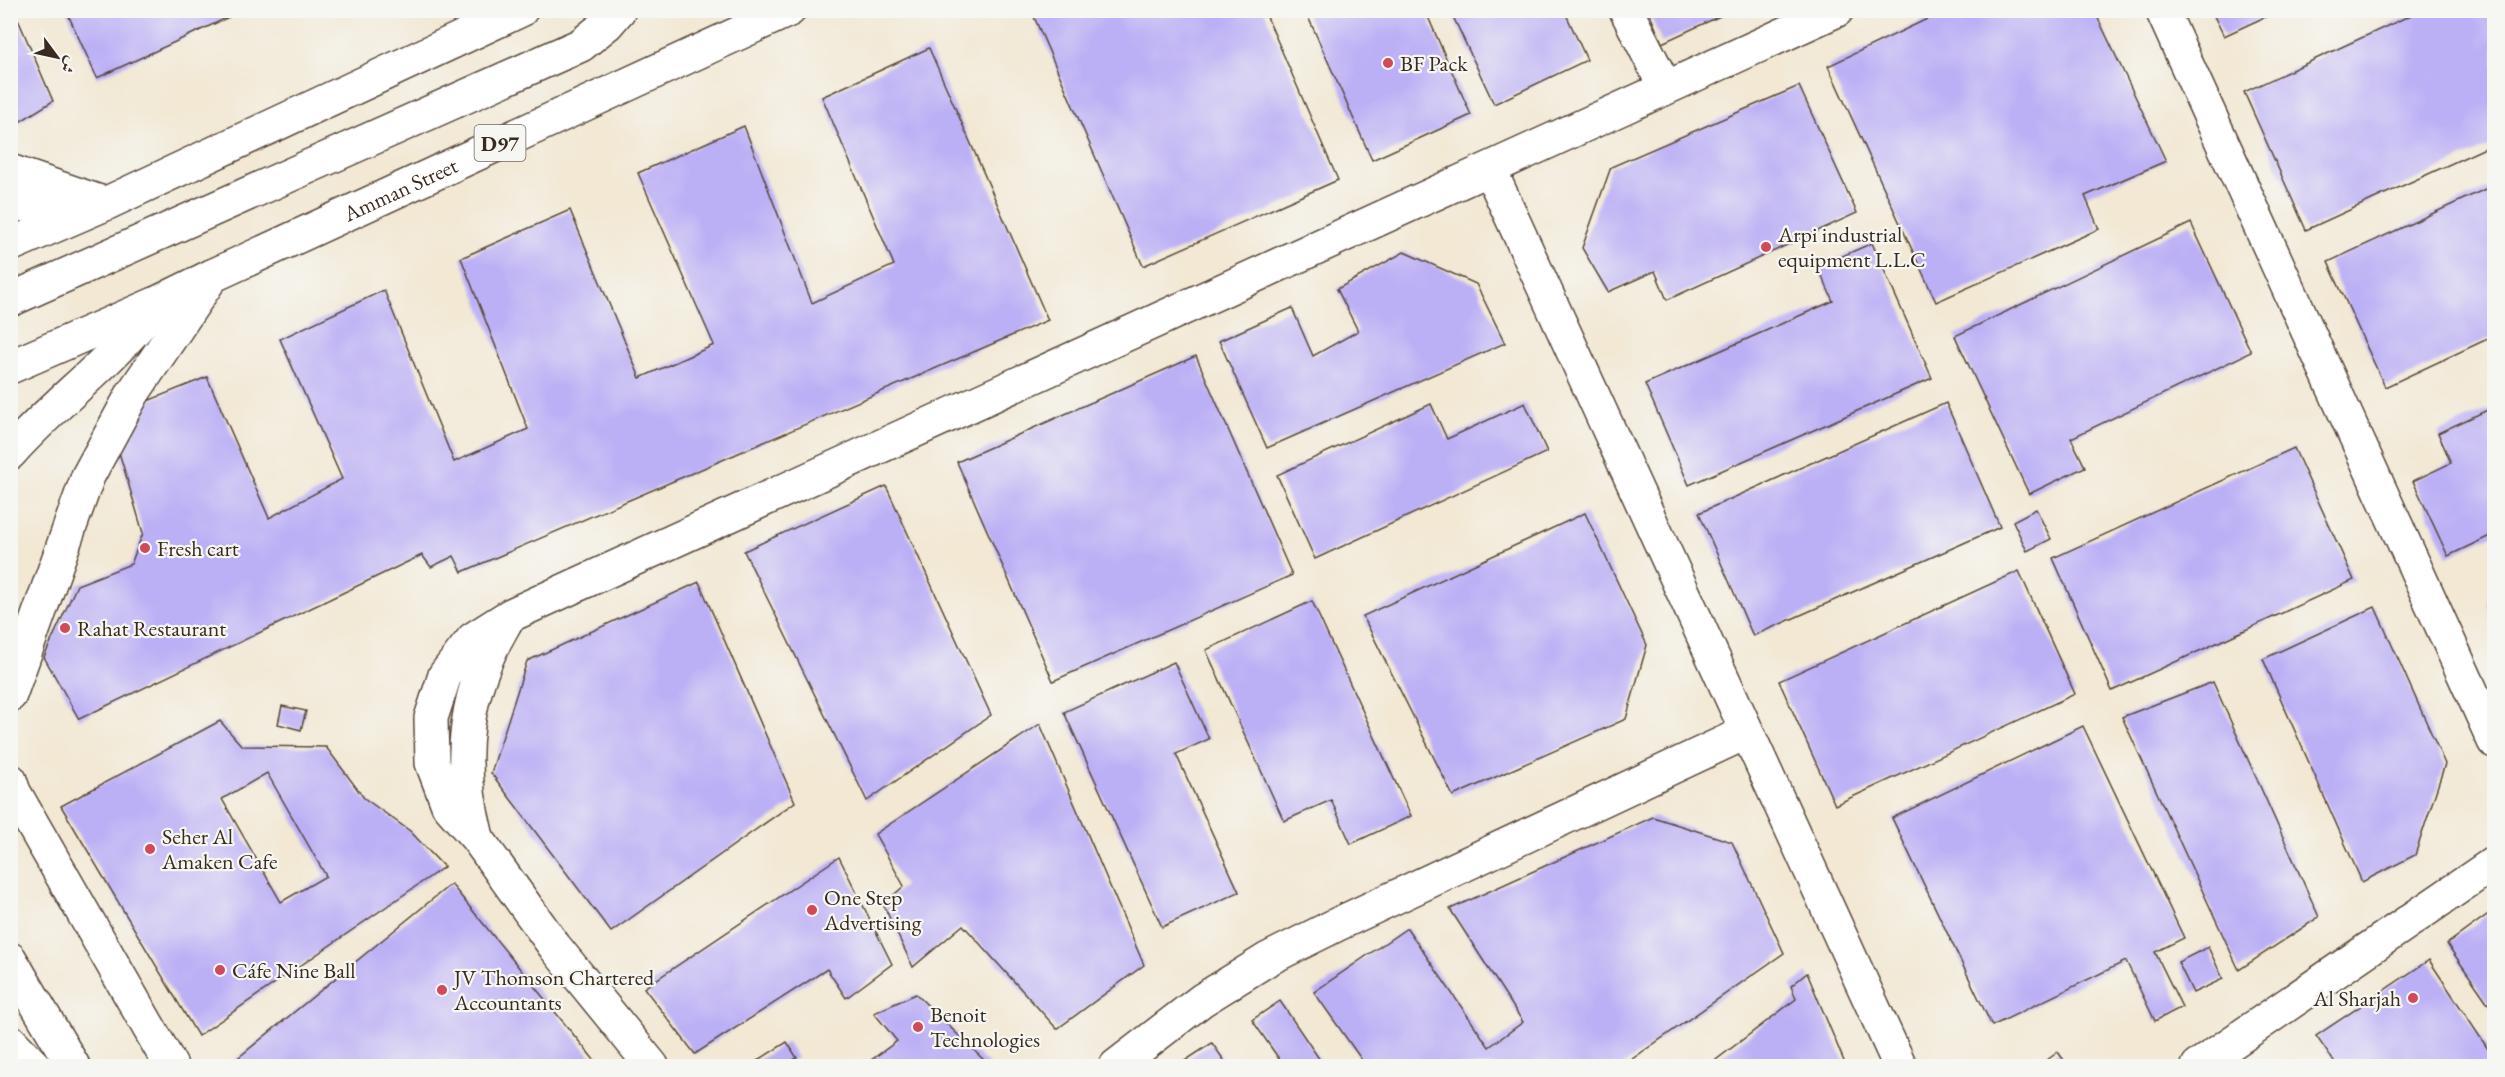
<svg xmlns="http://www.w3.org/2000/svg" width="2505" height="1077" viewBox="0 0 2505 1077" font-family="'EB Garamond',Amiri,serif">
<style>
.building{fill:#bbaff5;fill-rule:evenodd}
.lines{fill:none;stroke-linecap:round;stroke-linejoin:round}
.minor-casing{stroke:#564639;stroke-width:36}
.major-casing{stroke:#564639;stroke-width:36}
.minor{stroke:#fff;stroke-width:33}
.major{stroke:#fff;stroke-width:33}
.poi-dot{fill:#d1495b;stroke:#f6f6f2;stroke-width:2}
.labels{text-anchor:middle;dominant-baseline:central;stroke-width:4.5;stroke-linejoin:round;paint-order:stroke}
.shield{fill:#f6f6f2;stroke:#73675e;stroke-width:1.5}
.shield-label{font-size:21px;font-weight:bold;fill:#3b2a1e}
.poi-label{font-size:22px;fill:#3b2a1e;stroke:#f6f6f2;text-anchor:start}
.street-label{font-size:22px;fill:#3b2a1e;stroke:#f6f6f2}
</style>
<rect width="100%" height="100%" fill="#f6f6f2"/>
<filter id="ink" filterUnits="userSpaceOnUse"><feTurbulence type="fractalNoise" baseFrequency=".0167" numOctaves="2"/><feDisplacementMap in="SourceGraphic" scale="12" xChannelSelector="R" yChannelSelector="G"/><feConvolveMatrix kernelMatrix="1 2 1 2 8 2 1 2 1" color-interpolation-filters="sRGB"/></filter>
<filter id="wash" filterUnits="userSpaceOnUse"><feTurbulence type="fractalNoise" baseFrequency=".008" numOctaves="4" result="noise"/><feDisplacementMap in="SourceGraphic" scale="24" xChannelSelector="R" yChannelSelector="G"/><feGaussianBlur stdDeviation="1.35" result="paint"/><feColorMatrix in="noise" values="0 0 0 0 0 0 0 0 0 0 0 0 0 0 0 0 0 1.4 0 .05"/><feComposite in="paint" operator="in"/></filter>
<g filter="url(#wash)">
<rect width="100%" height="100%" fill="#f2e8d4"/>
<g id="blocks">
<g class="building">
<polygon points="10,10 14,10 53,101 10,128"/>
<polygon points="66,10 244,10 97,78"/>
<polygon points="1031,10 1264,10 1338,180 1143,266"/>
<polygon points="1305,10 1425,10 1471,115 1372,160"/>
<polygon points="1450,10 1564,10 1587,60 1494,104"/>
<polygon points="1648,10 1733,10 1662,43"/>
<polygon points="1946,10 2094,10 2166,161 2085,196 2099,229 1936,302 1828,66"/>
<polygon points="2211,10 2280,10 2224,36"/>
<polygon points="2422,10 2494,10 2494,144 2306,230 2244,92"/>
<polygon points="929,48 1048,320 462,572 454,556 431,567 422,555 79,719 44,657 77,585 131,564 143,533 119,452 140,404 207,377 269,518 342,479 280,339 384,290 454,462 528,429 461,258 570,210 640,378 714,345 638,173 744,126 812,303 894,265 822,97"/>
<polygon points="1799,86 1857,213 1667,300 1655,271 1608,292 1582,248 1611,167"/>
<polygon points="2494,185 2494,336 2385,387 2328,262"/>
<polygon points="2191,223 2251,352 2071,438 2085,467 2029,494 1955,336"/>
<polygon points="1872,243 1932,378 1689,485 1645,384 1833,301 1818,267"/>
<polygon points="1404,252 1476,284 1505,343 1267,448 1219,341 1292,308 1313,356 1358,331 1337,289"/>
<polygon points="1196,356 1292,575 1053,681 957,462"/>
<polygon points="1525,403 1547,452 1315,559 1277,475 1431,404 1447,439"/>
<polygon points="1946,403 2000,527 1753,636 1699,513"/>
<polygon points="2494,407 2494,534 2448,556 2413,481 2451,463 2438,433"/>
<polygon points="2294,448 2354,580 2112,691 2053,558"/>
<polygon points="886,486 991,715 867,801 744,551"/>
<polygon points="2036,509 2051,539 2027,551 2013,521"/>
<polygon points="1585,513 1647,645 1626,719 1453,796 1363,616"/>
<polygon points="2019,571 2075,694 1835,805 1779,681"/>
<polygon points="699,582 795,802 611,932 491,773 527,661"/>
<polygon points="2494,599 2494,617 2487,602"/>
<polygon points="1312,601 1411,816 1351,844 1331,800 1284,821 1206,650"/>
<polygon points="2375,607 2445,764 2415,855 2362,882 2263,659"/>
<polygon points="1174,662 1209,739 1176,754 1239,892 1162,927 1064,712"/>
<polygon points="2213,682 2319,917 2239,970 2122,717"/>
<polygon points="282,706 306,711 301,730 278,724"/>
<path d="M220,721L242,746L326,747L364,798L410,831L444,867L198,1036L61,806ZM267,773L326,876L281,902L222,799Z"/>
<polygon points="1040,724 1144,965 1057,1029 963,925 913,967 883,904 904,886 875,834"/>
<polygon points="2083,726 2184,938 2155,952 2182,1007 2155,1021 2126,961 1992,1026 1892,818"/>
<polygon points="1653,817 1732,842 1784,953 1622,1066 1366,1066 1314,992 1407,928 1489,1047 1523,1022 1450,909"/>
<polygon points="839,857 892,964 846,998 827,969 695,1054 644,988"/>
<polygon points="451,884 599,1066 228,1066"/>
<polygon points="2494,910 2494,1012 2447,944"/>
<polygon points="2208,947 2223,979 2193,993 2178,962"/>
<polygon points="2429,960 2494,1058 2494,1066 2337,1066 2316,1036"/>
<polygon points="1807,973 1846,1066 1708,1066 1796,999 1791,986"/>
<polygon points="916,994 990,1066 863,1066 897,1041 874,1013"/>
<polygon points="1280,1001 1324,1066 1284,1066 1252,1020"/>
<polygon points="787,1042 797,1058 783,1066 749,1066"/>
<polygon points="1212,1043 1228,1066 1177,1066"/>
<polygon points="2058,1052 2068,1066 2039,1066"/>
</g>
</g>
</g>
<g filter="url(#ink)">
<use href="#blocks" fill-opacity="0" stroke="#564639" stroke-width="1.5"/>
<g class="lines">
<defs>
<g id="minor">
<polyline points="1626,10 1665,87"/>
<polyline points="2162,10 2494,741"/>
<polyline points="1490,170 1900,1066"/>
<polyline points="10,171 100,202"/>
<polyline points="10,695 88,476 133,393 212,276"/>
<polyline points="10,780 14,792 171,1066"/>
<path d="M476,833C456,756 465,690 506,621"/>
<polyline points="652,1066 555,947 477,838 448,805 432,763 431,718 445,675 473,639 511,615 1837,10"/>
<polyline points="1116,1066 1202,1000 1268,959 1338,924 1747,732"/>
<polyline points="2198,1066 2494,863"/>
</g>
<g id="major">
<polyline points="10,205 94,203"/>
<polyline points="10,245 105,204 521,10"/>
<polyline points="10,300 581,45 607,24 619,10"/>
<path id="s1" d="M10,367L155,304L212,276L789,10"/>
<path d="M10,453C55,402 111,363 152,309"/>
<polyline points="10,959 73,1066"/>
<polyline points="10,1041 34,1066"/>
</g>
</defs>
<use href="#minor" class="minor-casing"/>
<use href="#major" class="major-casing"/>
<use href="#minor" class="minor"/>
<use href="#major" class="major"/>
</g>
</g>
<g class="poi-dot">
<circle cx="1388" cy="63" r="6"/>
<circle cx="1766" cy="247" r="6"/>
<circle cx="145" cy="548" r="6"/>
<circle cx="65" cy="628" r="6"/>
<circle cx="150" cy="849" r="6"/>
<circle cx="812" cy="910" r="6"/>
<circle cx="220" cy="970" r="6"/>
<circle cx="442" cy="990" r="6"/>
<circle cx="2413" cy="998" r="6"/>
<circle cx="918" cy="1027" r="6"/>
</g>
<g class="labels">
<rect class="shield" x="474.5" y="125" width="51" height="36" rx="4.5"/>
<g class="shield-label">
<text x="500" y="143">D97</text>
</g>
<g class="poi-label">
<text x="1400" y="63">BF Pack</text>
<text x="1778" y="234">Arpi industrial<tspan x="1778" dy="25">equipment L.L.C</tspan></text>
<text x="157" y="548">Fresh cart</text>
<text x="77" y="628">Rahat Restaurant</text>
<text x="162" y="836">Seher Al<tspan x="162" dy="25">Amaken Cafe</tspan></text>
<text x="824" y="897">One Step<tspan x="824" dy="25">Advertising</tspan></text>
<text x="232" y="970">Cáfe Nine Ball</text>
<text x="454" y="977">JV Thomson Chartered<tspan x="454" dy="25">Accountants</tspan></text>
<text x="2401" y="998" text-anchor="end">Al Sharjah</text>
<text x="930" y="1014">Benoit<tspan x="930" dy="25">Technologies</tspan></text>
</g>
<g class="street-label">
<text stroke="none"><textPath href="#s1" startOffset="429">Amman Street</textPath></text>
</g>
</g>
<rect width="2505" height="1077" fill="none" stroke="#f6f6f2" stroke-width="36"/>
<g transform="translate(57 57) rotate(123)" stroke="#f6f6f2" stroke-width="4.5" paint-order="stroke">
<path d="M0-4.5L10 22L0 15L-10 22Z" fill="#3b2a1e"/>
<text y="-9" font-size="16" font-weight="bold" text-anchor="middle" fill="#3b2a1e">ش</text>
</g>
</svg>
